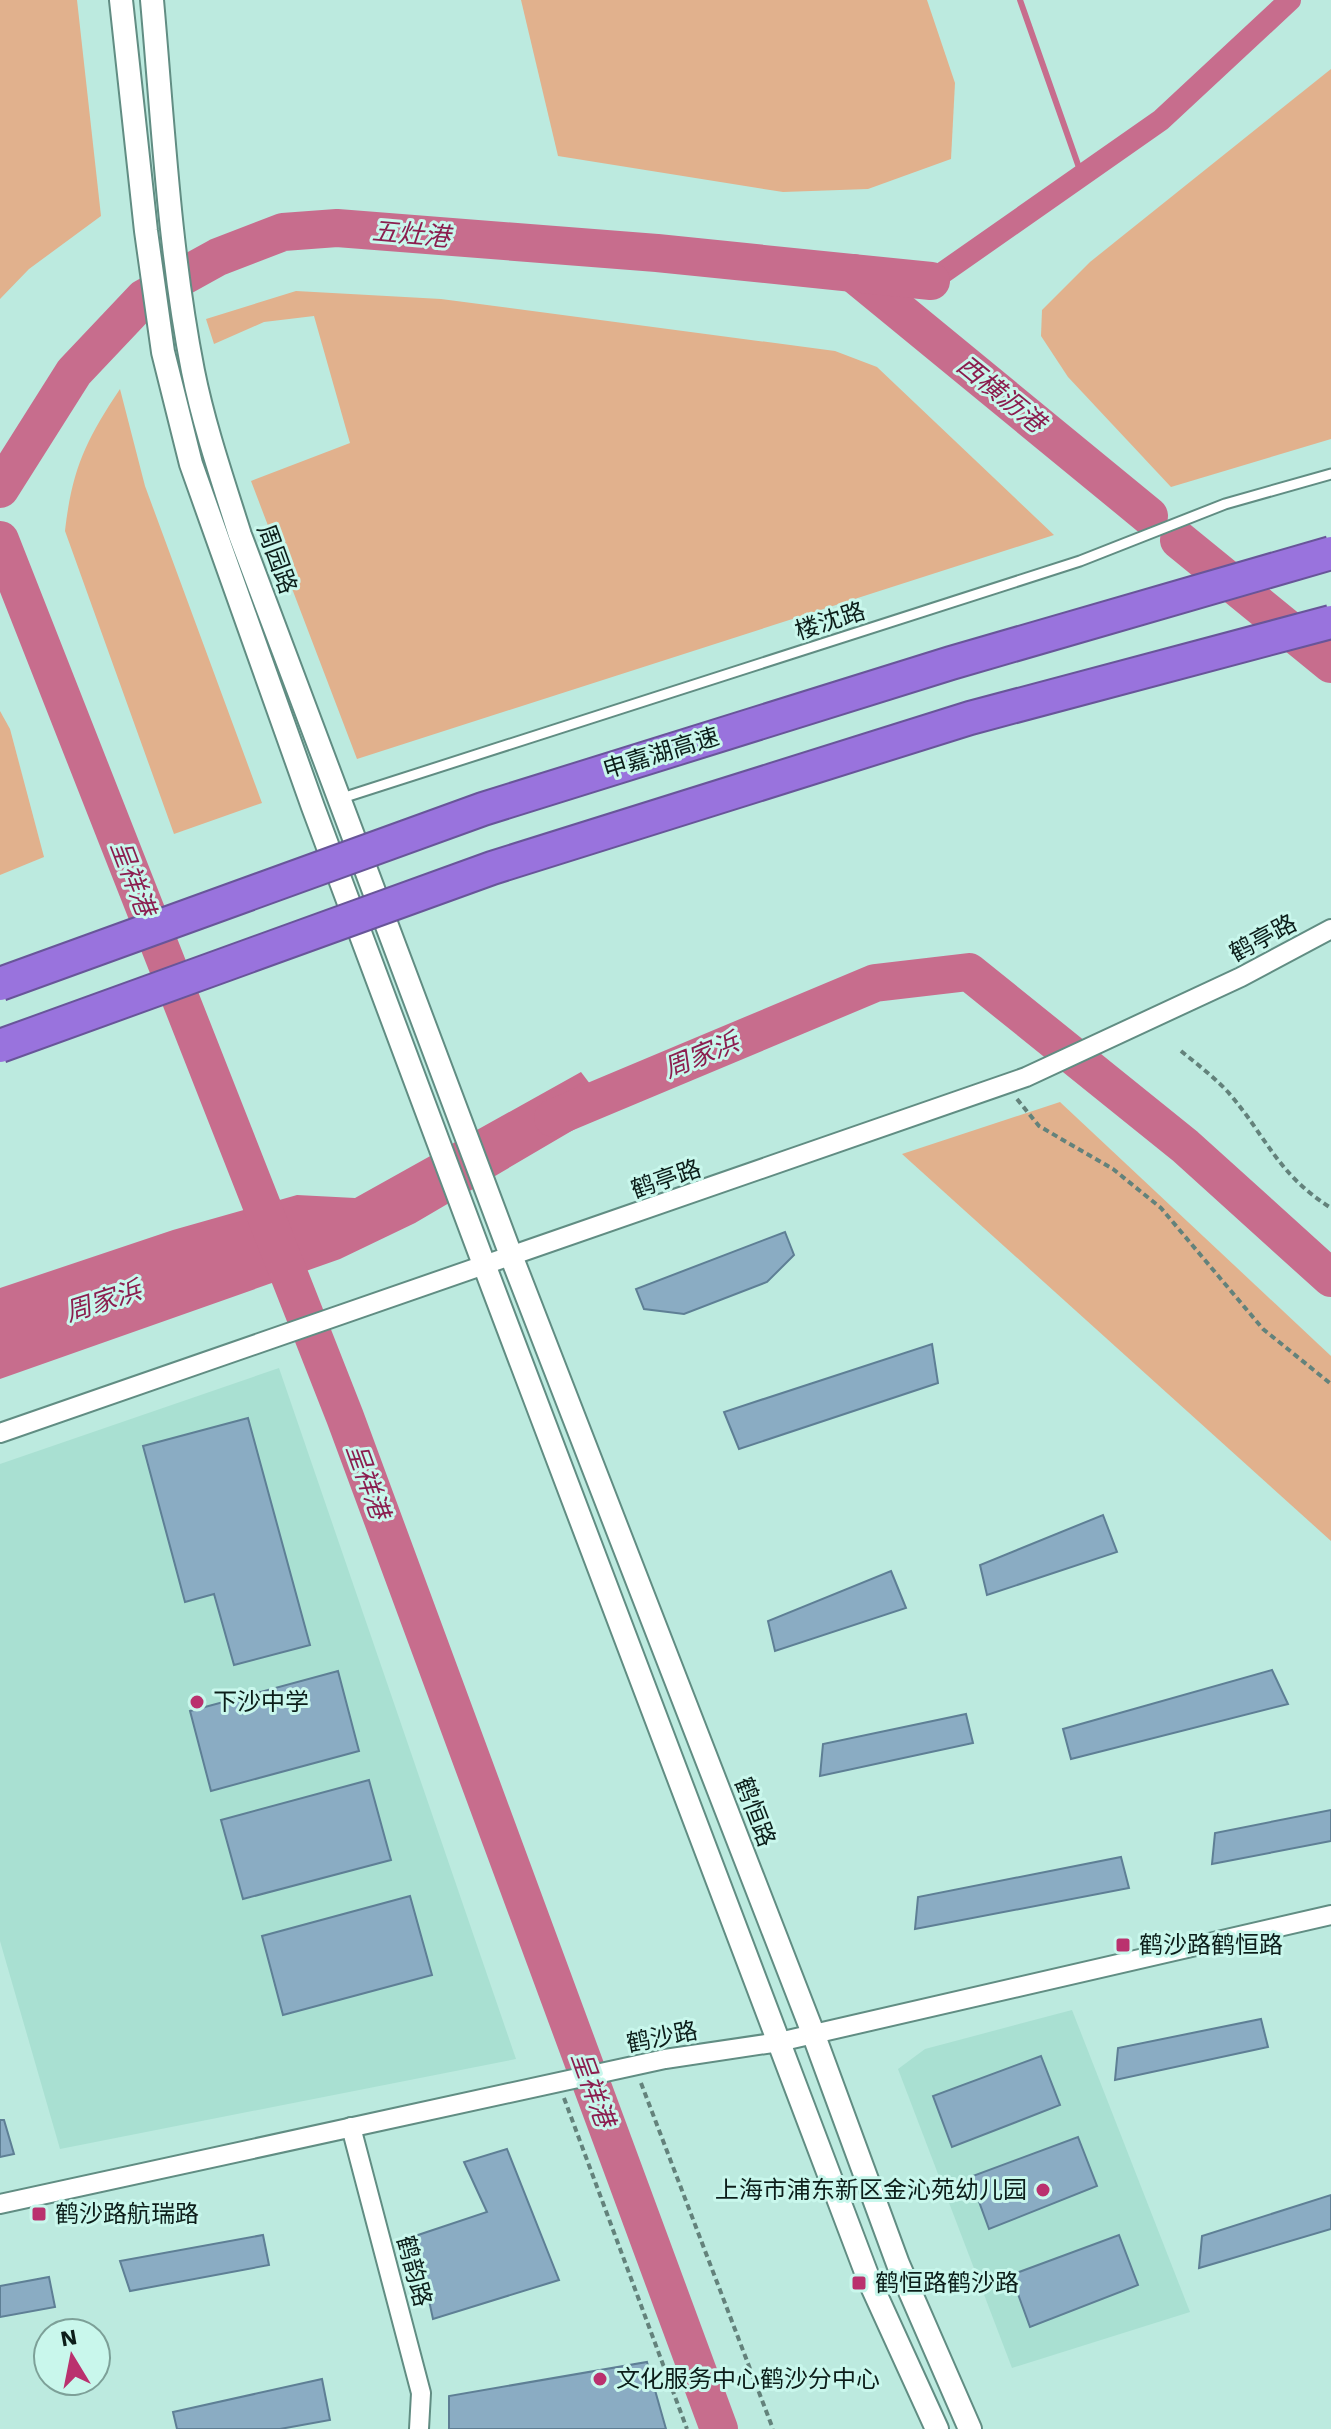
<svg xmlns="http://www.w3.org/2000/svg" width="1331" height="2429" viewBox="0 0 1331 2429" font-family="'Work Sans','Noto Sans SC',sans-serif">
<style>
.built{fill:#a9e0d2}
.green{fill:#e1b18d}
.water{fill:#c76d8d}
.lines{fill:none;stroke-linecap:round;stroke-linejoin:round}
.stream{stroke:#c76d8d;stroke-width:6}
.canal{stroke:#c76d8d;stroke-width:22}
.river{stroke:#c76d8d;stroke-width:38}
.building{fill:#8aacc3;stroke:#5e7f95;stroke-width:2}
.service-casing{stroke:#618d83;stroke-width:13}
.minor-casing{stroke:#618d83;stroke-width:22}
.tertiary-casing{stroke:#618d83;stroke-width:26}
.path{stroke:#63827b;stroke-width:4;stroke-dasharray:6 4;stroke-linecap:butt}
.service{stroke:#fff;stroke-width:9}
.minor{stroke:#fff;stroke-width:18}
.tertiary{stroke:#fff;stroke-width:22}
.motorway-bridge-casing{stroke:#685599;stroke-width:36;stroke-linecap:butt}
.motorway-bridge{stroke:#9973dd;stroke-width:32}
.poi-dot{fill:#ba316e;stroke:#c9f7ec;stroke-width:3}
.labels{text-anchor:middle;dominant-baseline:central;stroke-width:6;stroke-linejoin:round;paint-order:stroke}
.street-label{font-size:24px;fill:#0c1e1a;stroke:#c9f7ec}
.poi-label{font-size:24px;fill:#0c1e1a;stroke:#c9f7ec;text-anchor:start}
.water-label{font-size:26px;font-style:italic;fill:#8b1e4f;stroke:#c9f7ec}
</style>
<rect width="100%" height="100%" fill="#bceadf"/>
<g class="built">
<polygon points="279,1368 516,2059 60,2149 0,1941 0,1464"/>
<polygon points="1072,2010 1190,2312 1012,2368 898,2069 925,2049"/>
</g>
<g class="green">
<polygon points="0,0 77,0 101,216 29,269 0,299"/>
<polygon points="521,0 927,0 955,83 951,159 868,189 783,192 558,156"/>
<polygon points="1331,69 1331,439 1171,487 1068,377 1041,336 1042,310 1090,262"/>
<polygon points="296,291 441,299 835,351 877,367 1054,535 357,759 251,481 350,443 314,316 264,322 214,344 206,319"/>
<path d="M120,389L145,486L262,803L174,834L65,531C72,469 86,440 120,389Z"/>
<polygon points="0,711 10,729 44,857 0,875"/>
<polygon points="1060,1102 1331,1356 1331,1541 902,1154"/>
</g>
<polygon class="water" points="581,1072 609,1109 415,1223 340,1259 0,1379 0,1288 173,1230 297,1195 355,1198"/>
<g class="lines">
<polyline class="stream" points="1020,0 1082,176"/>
<polyline class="canal" points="931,281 1161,120 1290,0"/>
<g class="river">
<polyline points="853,273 1149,516"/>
<polyline points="0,489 74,372 144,298 218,257 283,232 337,228 657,253 931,281"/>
<polyline points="0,540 345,1417 719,2429"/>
<polyline points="1179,540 1331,664"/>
<polyline points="553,1118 875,983 969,972 1185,1146 1331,1278"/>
</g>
</g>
<g class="building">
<polygon points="785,1232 794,1255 767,1282 684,1314 644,1309 636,1289"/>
<polygon points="932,1344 938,1383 739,1449 724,1412"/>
<polygon points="248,1418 310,1645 234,1665 214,1594 185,1602 143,1446"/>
<polygon points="1103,1515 1117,1552 987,1595 980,1565"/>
<polygon points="891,1571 906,1608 775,1651 768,1621"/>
<polygon points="1272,1670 1288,1704 1071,1759 1063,1729"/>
<polygon points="338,1671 359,1751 211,1791 190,1711"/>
<polygon points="966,1714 973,1743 820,1776 823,1744"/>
<polygon points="369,1780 391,1860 243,1899 221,1820"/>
<polygon points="1331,1810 1331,1841 1212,1864 1215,1833"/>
<polygon points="1121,1857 1129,1888 915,1929 918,1897"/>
<polygon points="410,1896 432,1975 283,2015 262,1936"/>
<polygon points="1261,2019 1268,2047 1115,2080 1118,2048"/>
<polygon points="1041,2056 1060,2105 952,2147 933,2096"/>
<polygon points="0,2120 4,2120 14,2154 0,2157"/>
<polygon points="1078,2137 1097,2186 989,2229 970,2177"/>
<polygon points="507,2149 559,2280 433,2319 415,2236 487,2212 464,2162"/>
<polygon points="1331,2195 1331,2229 1199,2268 1202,2236"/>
<polygon points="263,2235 269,2265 130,2291 120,2261"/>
<polygon points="1119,2235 1138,2285 1030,2327 1011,2275"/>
<polygon points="49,2277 55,2307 0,2317 0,2286"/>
<polygon points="647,2362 666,2429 449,2429 449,2396"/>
<polygon points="322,2379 330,2420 280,2429 177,2429 173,2412"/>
</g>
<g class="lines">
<defs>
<polyline id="service" points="339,799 1080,561 1225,504 1331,474"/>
<g id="minor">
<polyline points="0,1433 1026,1077 1241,977 1331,929"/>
<polyline points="351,2127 421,2393 419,2429"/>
<polyline points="0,2204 665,2059 779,2042 1331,1915"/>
</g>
<g id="tertiary">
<polyline points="121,0 146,231 163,352 191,464 313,807 485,1267 869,2280 937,2429"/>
<path d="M152,0C163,123 169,249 193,371C204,426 223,481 240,535L512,1258L813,2033L898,2264L970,2429"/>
</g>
</defs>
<use href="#service" class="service-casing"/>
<use href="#minor" class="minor-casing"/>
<use href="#tertiary" class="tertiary-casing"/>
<g class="path">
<path d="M1181,1051C1197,1064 1214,1077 1228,1092C1267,1137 1276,1173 1331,1208"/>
<polyline points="1017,1099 1039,1126 1113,1169 1161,1208 1263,1329 1331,1384"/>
<polyline points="641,2083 773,2429"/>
<polyline points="564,2098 687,2429"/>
</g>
<use href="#service" class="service"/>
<use href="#minor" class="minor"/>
<use href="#tertiary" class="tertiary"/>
<defs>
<g id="motorway-bridge">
<polyline points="0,984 483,809 951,663 1331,553"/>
<polyline points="0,1046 492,868 970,718 1331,622"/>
</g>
</defs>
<use href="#motorway-bridge" class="motorway-bridge-casing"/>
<use href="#motorway-bridge" class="motorway-bridge"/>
</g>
<g class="poi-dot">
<circle cx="197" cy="1702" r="8"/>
<rect x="1115" y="1937" width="16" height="16" rx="4"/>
<circle cx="1043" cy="2190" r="8"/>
<rect x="31" y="2206" width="16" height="16" rx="4"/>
<rect x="851" y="2275" width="16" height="16" rx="4"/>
<circle cx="600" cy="2379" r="8"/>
</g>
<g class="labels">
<g class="street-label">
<text transform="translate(277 559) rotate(70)">周园路</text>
<text transform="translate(830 621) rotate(-18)">楼沈路</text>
<text transform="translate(661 753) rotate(-17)">申嘉湖高速</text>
<text transform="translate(1263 938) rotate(-28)">鹤亭路</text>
<text transform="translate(666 1179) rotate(-19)">鹤亭路</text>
<text transform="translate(755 1812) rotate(69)">鹤恒路</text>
<text transform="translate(662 2037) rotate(-11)">鹤沙路</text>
<text transform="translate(414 2271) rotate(75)">鹤韵路</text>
</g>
<g class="poi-label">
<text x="213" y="1702">下沙中学</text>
<text x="1139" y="1945">鹤沙路鹤恒路</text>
<text x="1027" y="2190" text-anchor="end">上海市浦东新区金沁苑幼儿园</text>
<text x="55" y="2214">鹤沙路航瑞路</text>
<text x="875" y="2283">鹤恒路鹤沙路</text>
<text x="616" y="2379">文化服务中心鹤沙分中心</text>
</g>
<g class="water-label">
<text transform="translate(411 234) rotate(5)">五灶港</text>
<text transform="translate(1001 394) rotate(39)">西横沥港</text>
<text transform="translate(133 878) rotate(69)">呈祥港</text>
<text transform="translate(701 1055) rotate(-22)">周家浜</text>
<text transform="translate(103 1301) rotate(-18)">周家浜</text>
<text transform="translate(368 1481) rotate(70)">呈祥港</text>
<text transform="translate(593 2089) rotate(70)">呈祥港</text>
</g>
</g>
<g transform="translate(72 2357) rotate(350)"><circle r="38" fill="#c9f7ec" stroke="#7da098" stroke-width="2"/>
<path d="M0-6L14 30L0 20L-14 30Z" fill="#ba316e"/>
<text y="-12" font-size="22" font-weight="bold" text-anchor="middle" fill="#0c1e1a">N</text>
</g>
</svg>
